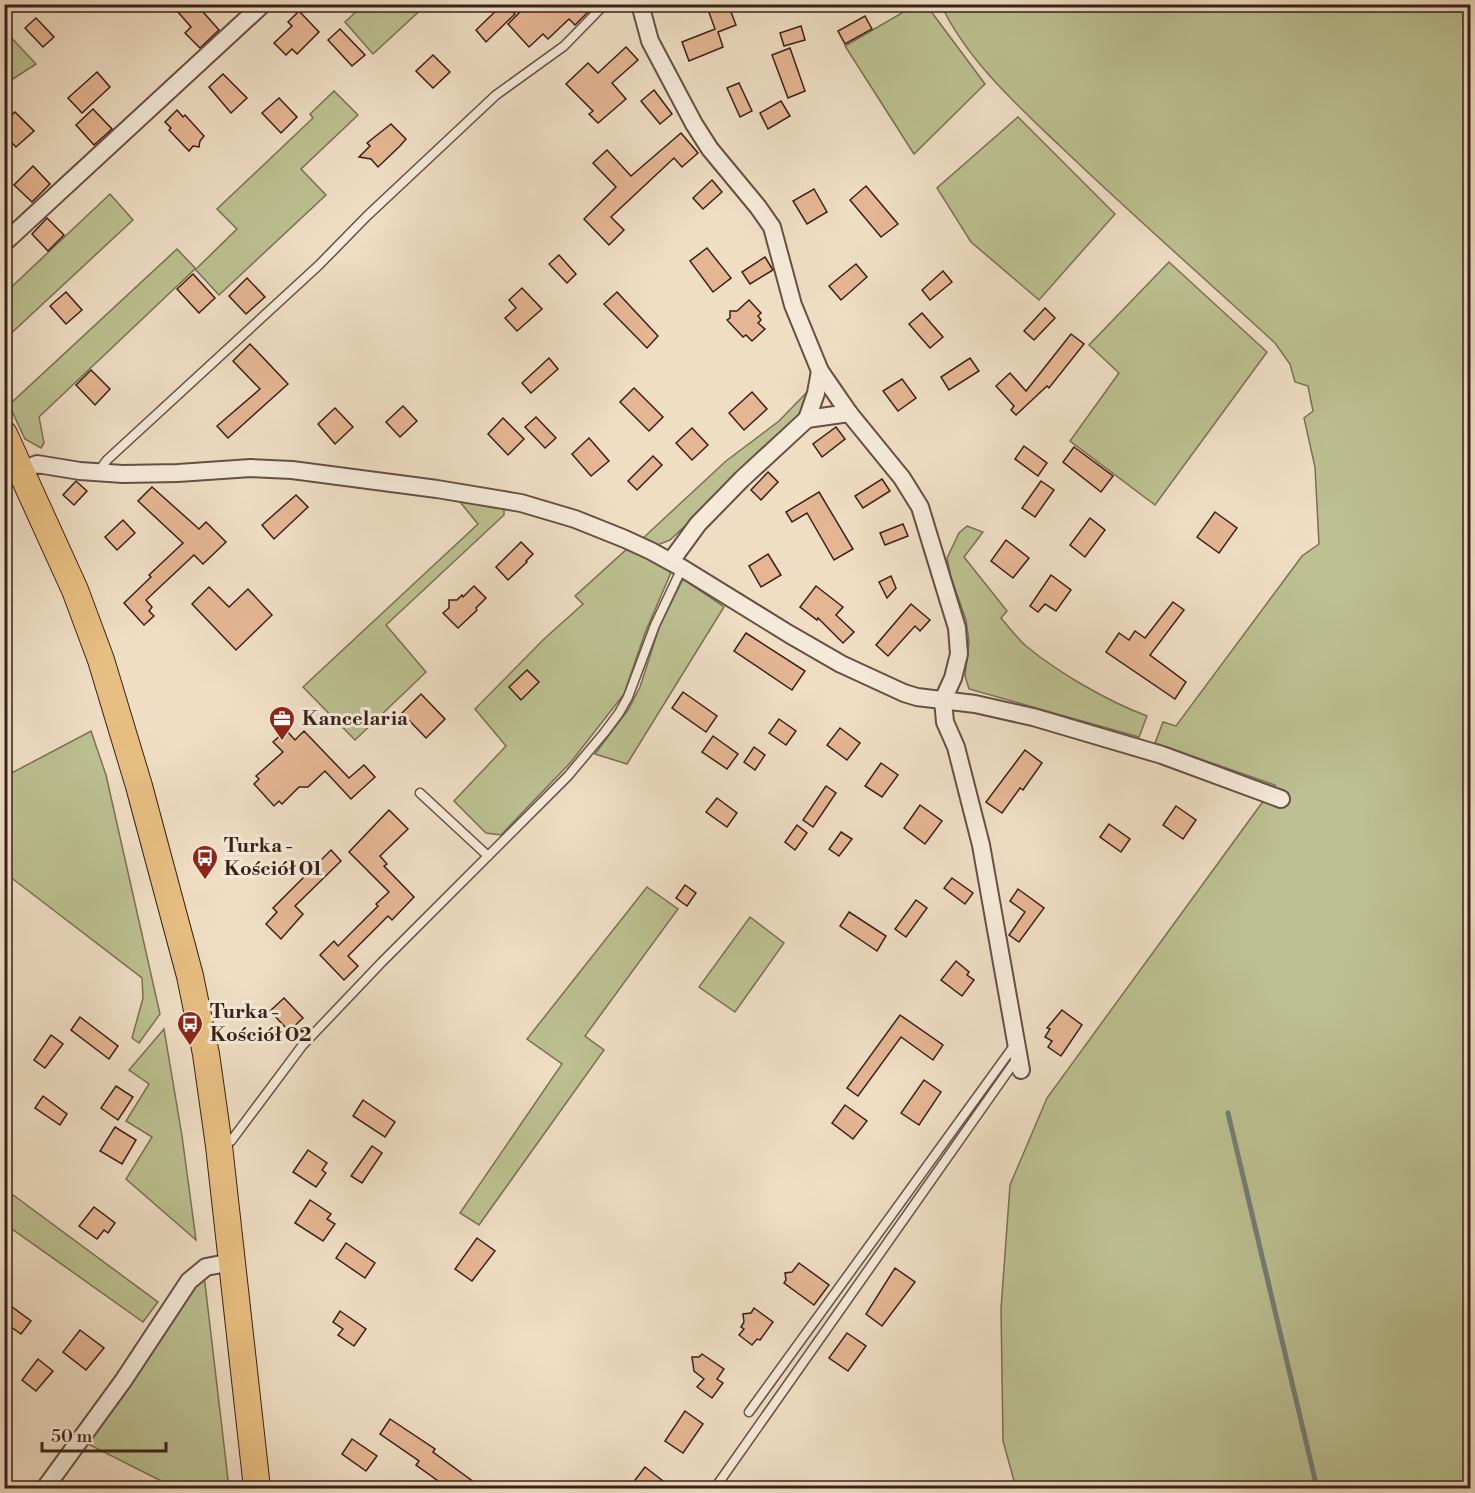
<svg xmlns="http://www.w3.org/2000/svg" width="1475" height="1493" viewBox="0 0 1475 1493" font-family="'Libre Bodoni',serif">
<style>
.green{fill:#bcc091;stroke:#7a7054;stroke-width:1.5}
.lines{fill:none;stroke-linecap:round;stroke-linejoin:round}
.stream{stroke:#737e77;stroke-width:5}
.building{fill:#e5b693;stroke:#392118;stroke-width:1.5}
.lane-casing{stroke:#665043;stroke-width:11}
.street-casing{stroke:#665043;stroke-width:20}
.primary-casing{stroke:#392118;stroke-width:28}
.lane{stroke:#f5ead9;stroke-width:8}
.street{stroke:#f5ead9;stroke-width:16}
.primary{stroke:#e8bf82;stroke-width:26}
.labels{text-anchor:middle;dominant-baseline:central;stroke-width:6;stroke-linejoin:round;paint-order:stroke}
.poi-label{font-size:20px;font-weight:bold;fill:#392118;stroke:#f5ead9;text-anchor:start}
</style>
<rect width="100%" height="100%" fill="#efdec4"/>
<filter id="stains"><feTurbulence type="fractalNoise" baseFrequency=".00333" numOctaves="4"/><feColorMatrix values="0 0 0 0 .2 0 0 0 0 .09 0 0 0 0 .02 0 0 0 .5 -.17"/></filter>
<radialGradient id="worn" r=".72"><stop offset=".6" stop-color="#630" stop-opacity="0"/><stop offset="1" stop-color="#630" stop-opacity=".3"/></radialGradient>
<g class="green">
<polygon points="363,5 363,4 426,5 373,54 345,22"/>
<polygon points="899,5 929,5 933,14 985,84 914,154 845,46 902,13"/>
<path d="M941,5H1470V1488H1016L1003,1441L1001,1309L1010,1185L1047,1098L1275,785L1155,743L1163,722L1176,726L1302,556L1319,544L1315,467L1304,418L1313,411L1308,386L1295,382L1290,364L1275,343C1203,277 1130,213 1060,146C1016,104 968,61 941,5Z"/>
<polygon points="5,31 36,64 5,84"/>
<polygon points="334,91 358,115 301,169 326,195 219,295 195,269 39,417 44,443 41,448 25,439 9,405 177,249 196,269 237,229 217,209 313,118 310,114"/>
<polygon points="1018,117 1115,214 1039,300 971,242 937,188"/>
<polygon points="110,194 133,220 5,339 5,293"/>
<polygon points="1169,262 1267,352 1155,505 1070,441 1119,373 1089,345"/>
<polygon points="809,390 805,406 788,429 670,540 655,546 642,539 726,461 779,421"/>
<polygon points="460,502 504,507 504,515 386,625 426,672 355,740 303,687 478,524"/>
<path d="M967,526L983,532L964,557L1007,611L1001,618C1009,627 1017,638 1026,646C1059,673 1107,701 1147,716L1139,737L969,689L965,676L969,642L966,620L951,577L947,558L959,533Z"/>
<polygon points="627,549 672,570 645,633 624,694 571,762 501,835 486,833 454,801 506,746 475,709 544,639 583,604 575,596"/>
<polygon points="683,579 724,607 627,764 595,754 628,710 640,687 659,628"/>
<polygon points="91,731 106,775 160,1014 139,1043 132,1038 143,998 142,978 5,873 5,773 8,775"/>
<polygon points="647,887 678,909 585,1036 604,1050 479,1225 460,1213 562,1064 527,1039"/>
<polygon points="750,917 784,943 735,1012 699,987"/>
<polygon points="164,1029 182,1136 196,1240 126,1179 152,1137 126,1121 149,1084 129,1070"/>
<polygon points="5,1189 158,1302 143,1322 5,1224"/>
<polygon points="204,1275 229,1488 175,1488 84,1442 193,1285"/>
</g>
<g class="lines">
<polyline class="stream" points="1228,1113 1317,1488"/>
</g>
<g class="building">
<polygon points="171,4 196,4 219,30 200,48 185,33 191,27"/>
<polygon points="503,4 506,4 515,14 486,42 476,30"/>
<polygon points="528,4 596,4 575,25 569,19 548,39 543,34 529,47 508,24"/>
<polygon points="706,4 728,4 736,25 718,32 723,47 689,61 682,42 715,29"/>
<polygon points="299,11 319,32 297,54 292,49 286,55 274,43 292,26 288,22"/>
<polygon points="865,16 872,29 845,44 838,31"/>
<polygon points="36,18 54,37 43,47 25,28"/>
<polygon points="801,26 805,40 784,46 780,33"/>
<polygon points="340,29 365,55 352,66 328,40"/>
<polygon points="626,47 638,60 612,83 626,99 598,123 589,114 593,111 566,84 588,63 598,73"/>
<polygon points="790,48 805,91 788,98 772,55"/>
<polygon points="433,55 450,72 433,88 416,71"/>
<polygon points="97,72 110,87 82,113 68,98"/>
<polygon points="223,74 247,98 231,113 209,87"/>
<polygon points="739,83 752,111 740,117 727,88"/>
<polygon points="654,90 672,114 660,124 641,101"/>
<polygon points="279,98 297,117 281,133 262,113"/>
<polygon points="781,101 790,116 768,129 760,113"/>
<polygon points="93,109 112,129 94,145 76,125"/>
<polygon points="177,110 183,117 185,115 204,136 200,141 199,147 193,146 189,151 169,130 171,128 165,122"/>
<polygon points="15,112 34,131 16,147 4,135 4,122"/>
<polygon points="391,124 406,139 400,146 378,167 371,159 359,157 370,146 367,143"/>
<polygon points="681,133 698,153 682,167 674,158 611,217 624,230 609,245 584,219 616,187 593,163 607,150 631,176"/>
<polygon points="33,166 50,184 32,202 14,185"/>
<polygon points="712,180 722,192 703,209 693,198"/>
<polygon points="866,186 898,224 881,237 850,200"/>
<polygon points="814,189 827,212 807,224 793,201"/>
<polygon points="47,218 64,235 48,251 32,234"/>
<polygon points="707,248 731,278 713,292 690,261"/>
<polygon points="559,255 576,274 567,283 549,264"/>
<polygon points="765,257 773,270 750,284 742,272"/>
<polygon points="856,264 867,277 841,300 829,286"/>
<polygon points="943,271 952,282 930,300 922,290"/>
<polygon points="193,274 215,298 199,313 177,289"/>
<polygon points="247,278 265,297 246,314 229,296"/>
<polygon points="522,288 542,309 517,331 505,318 516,308 509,300"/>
<polygon points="66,292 82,310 66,324 50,306"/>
<polygon points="617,292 658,336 647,348 604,304"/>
<polygon points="749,300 761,313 758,316 761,320 758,323 765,329 752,341 746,335 743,337 727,320 730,318 730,311 737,311"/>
<polygon points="1045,308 1055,318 1034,340 1024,331"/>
<polygon points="922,313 943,337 930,348 909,324"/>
<polygon points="1071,334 1084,344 1049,388 1047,386 1016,415 1011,410 1014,406 996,386 1010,373 1026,391"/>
<polygon points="250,344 288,384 228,438 217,426 260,389 233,361"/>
<polygon points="549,358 558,369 531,393 522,383"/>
<polygon points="970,358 979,371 949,390 941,377"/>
<polygon points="91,370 110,389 95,405 76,385"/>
<polygon points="902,379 916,398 898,411 883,391"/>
<polygon points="634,388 663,417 649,431 620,402"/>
<polygon points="752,392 767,409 744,430 729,413"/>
<polygon points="403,406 417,421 400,437 386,422"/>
<polygon points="335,408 353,427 335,444 318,424"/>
<polygon points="536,417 556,438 545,448 525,427"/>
<polygon points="503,418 524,439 508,455 488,434"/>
<polygon points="836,427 845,439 822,457 813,444"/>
<polygon points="692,428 708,445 692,460 676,443"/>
<polygon points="589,438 609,461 591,476 572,454"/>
<polygon points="1024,446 1047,463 1038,476 1015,459"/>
<polygon points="1074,447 1113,476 1101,492 1063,462"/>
<polygon points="653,456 662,465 637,490 628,481"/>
<polygon points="768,472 778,482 761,500 751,490"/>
<polygon points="882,479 890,491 863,508 855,496"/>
<polygon points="76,481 87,491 74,505 63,495"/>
<polygon points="1041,481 1054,490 1035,517 1022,508"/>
<polygon points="152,487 199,529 206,522 226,542 203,564 194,555 146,600 152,607 149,611 154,616 144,625 124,603 151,577 149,575 183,543 138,501"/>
<polygon points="819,492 853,549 834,560 807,513 792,522 786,512"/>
<polygon points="296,495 308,507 274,539 262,525"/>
<polygon points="1215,512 1237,528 1219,553 1197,537"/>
<polygon points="1090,518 1105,530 1085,557 1070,545"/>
<polygon points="123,520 135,533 117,550 105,537"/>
<polygon points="903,524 908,536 885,545 880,533"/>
<polygon points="1006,540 1029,558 1013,578 991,561"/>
<polygon points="521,542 533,554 526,561 527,562 508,580 496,567"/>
<polygon points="768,554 781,575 761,587 749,566"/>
<polygon points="1051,575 1071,590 1056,611 1045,604 1038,612 1030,606"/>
<polygon points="891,576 896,588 887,598 879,582"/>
<polygon points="474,586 486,598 476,608 477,610 458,628 443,613 449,608 449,600 457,600 462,595 463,597"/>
<polygon points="816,586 843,607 836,615 854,632 843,643 818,618 817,620 800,607"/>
<polygon points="209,587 229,607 248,589 272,615 236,650 192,604"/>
<polygon points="1173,602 1184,610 1150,655 1186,682 1175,699 1106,652 1119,633 1129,640 1135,631 1145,638"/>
<polygon points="911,604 930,620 920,631 915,626 888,656 876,645"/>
<polygon points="746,633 805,671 792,690 734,651"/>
<polygon points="527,670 539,682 521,700 509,687"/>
<polygon points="683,692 717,716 706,732 672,708"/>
<polygon points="421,694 445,719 426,738 402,713"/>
<polygon points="779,719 796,731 786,745 769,733"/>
<polygon points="840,728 860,743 847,760 827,745"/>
<polygon points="286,730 295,740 304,731 349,778 364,765 375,777 351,799 325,771 308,787 299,787 282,804 279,801 274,806 254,784 259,779 256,776 283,752 273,742"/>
<polygon points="713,736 738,754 727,769 702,752"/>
<polygon points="754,747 765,755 755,770 744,762"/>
<polygon points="1025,750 1042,763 1023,790 1020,788 1002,813 986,802"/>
<polygon points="881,763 898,775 882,797 865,786"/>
<polygon points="826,786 836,793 813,827 803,820"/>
<polygon points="717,798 737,813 727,827 706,812"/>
<polygon points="920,805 942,821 925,844 904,828"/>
<polygon points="1176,806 1196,820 1183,839 1163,825"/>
<polygon points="389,810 408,829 380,856 387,864 384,866 414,897 392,920 388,916 348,956 358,966 344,980 320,955 334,941 338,946 378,906 376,904 389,892 349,852"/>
<polygon points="1109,824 1130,839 1121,852 1100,837"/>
<polygon points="797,825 807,833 795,850 785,842"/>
<polygon points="841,832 852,839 839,856 829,849"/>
<polygon points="331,850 341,861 295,906 303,914 281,939 266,924 277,912 273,908"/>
<polygon points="952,878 973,893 965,904 944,888"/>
<polygon points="685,885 696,893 687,906 676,898"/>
<polygon points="1018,889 1044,908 1019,942 1009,935 1025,912 1010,901"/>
<polygon points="916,900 927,908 906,937 895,929"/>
<polygon points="849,912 886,936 877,951 840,926"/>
<polygon points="956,961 969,972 967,975 974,980 962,996 941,980"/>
<polygon points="284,998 303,1018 289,1031 270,1011"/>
<polygon points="1062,1010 1082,1025 1061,1056 1048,1047 1052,1041 1045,1037 1050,1029 1047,1028"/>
<polygon points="900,1015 943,1045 933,1060 901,1037 858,1096 847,1088"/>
<polygon points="80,1017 118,1046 109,1059 71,1030"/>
<polygon points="51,1035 63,1044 45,1068 34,1060"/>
<polygon points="924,1080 941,1092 919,1125 901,1113"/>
<polygon points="116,1086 133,1097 118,1120 101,1108"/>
<polygon points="43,1096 67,1114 60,1125 35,1108"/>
<polygon points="363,1100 395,1122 385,1137 353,1116"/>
<polygon points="845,1105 867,1121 853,1139 832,1123"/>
<polygon points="115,1127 136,1140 122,1164 100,1151"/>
<polygon points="372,1146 382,1153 362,1183 351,1176"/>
<polygon points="308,1150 327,1163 322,1170 326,1173 316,1187 293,1172"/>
<polygon points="310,1200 331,1214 327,1219 335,1224 323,1241 295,1223"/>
<polygon points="94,1207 115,1223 108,1233 104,1230 97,1239 79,1226"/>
<polygon points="477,1238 495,1251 472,1281 455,1269"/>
<polygon points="346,1243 375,1263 365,1278 336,1258"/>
<polygon points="799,1263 829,1285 814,1305 784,1283 786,1280 785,1273 792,1272"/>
<polygon points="895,1268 915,1282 882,1326 866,1314"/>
<polygon points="4,1301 31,1321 21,1334 4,1322"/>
<polygon points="754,1308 773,1322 760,1340 757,1339 752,1345 739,1335 744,1329 741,1327 744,1322 743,1314 751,1313"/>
<polygon points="340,1311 366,1329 354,1346 338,1335 343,1329 333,1322"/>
<polygon points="80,1330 104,1348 86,1370 63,1352"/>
<polygon points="847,1333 866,1346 848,1371 829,1358"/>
<polygon points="702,1354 724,1369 717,1379 723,1383 712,1398 697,1387 704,1379 694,1371 692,1357 699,1357"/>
<polygon points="38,1359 53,1371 36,1391 22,1380"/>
<polygon points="685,1411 703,1424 683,1453 665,1441"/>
<polygon points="390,1419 435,1449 433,1452 482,1488 448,1488 416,1465 419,1461 380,1434"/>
<polygon points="352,1439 377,1456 366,1471 342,1454"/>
<polygon points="645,1467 672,1488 629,1488"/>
</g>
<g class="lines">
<defs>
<g id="lane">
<polyline points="98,472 107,460 319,265 367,216 496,95 564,46 605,4"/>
<polyline points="420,793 488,856"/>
<polyline points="223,1145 231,1141 302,1046 382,962 568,776 604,733 619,713 628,697 655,625 682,568"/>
<polyline points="749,1412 1016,1043"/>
<polyline points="715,1488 1018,1057"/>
</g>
<g id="street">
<polyline points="640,4 650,41 694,124 710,149 758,207 772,227 793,305 820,371 849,413 902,478 920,507 957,628 959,654 953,678 943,700 945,722 956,747 981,845 1021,1070"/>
<polyline points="4,243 263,4"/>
<polyline points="807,419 816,393 820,371"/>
<polyline points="21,470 37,464 80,471 123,474 178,473 251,468 292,470 437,489 521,503 575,519 625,539 651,551 682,568 789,634 841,664 904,693 917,697 975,704 1033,717 1162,755 1281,799"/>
<polyline points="671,561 698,524 742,479 807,419 849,413"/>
<polyline points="45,1488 123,1381 189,1281 206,1267 232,1262"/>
</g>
<polyline id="primary" points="4,434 75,590 101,660 139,786 190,976 206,1054 219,1146 257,1488"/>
</defs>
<use href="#lane" class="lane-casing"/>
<use href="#street" class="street-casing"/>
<use href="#primary" class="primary-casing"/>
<use href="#lane" class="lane"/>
<use href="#street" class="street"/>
<use href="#primary" class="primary"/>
</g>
<defs>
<symbol id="office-pin" viewBox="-11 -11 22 30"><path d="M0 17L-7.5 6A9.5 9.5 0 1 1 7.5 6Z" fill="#8f2418" stroke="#f5ead9"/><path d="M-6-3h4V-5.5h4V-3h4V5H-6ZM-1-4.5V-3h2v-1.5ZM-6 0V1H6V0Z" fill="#fff"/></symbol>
<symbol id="bus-pin" viewBox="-11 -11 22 30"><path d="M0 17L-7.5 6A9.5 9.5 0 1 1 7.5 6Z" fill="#8f2418" stroke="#f5ead9"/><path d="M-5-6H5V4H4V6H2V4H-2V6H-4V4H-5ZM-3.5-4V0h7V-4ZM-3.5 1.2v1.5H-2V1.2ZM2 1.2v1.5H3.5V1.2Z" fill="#fff"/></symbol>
</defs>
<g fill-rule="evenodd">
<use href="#office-pin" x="267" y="704" width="30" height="40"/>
<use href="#bus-pin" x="190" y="843" width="30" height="40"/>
<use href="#bus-pin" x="175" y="1009" width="30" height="40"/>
</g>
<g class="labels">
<g class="poi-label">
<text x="302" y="719">Kancelaria</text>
<text x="224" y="846">Turka -<tspan x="224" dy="23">Kościół 01</tspan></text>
<text x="210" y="1012">Turka -<tspan x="210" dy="23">Kościół 02</tspan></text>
</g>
</g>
<rect width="1475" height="1493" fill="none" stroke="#efdec4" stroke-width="24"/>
<rect x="6" y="6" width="1463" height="1481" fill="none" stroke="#392118" stroke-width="3"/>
<rect x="12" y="12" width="1451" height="1469" fill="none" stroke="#392118" stroke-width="1.5"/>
<path d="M42 1442v9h124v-9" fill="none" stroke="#392118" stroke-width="3"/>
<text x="51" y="1442" font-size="18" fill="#392118" stroke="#f5ead9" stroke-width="4.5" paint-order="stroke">50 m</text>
<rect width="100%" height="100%" filter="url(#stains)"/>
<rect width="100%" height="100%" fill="url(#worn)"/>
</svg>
